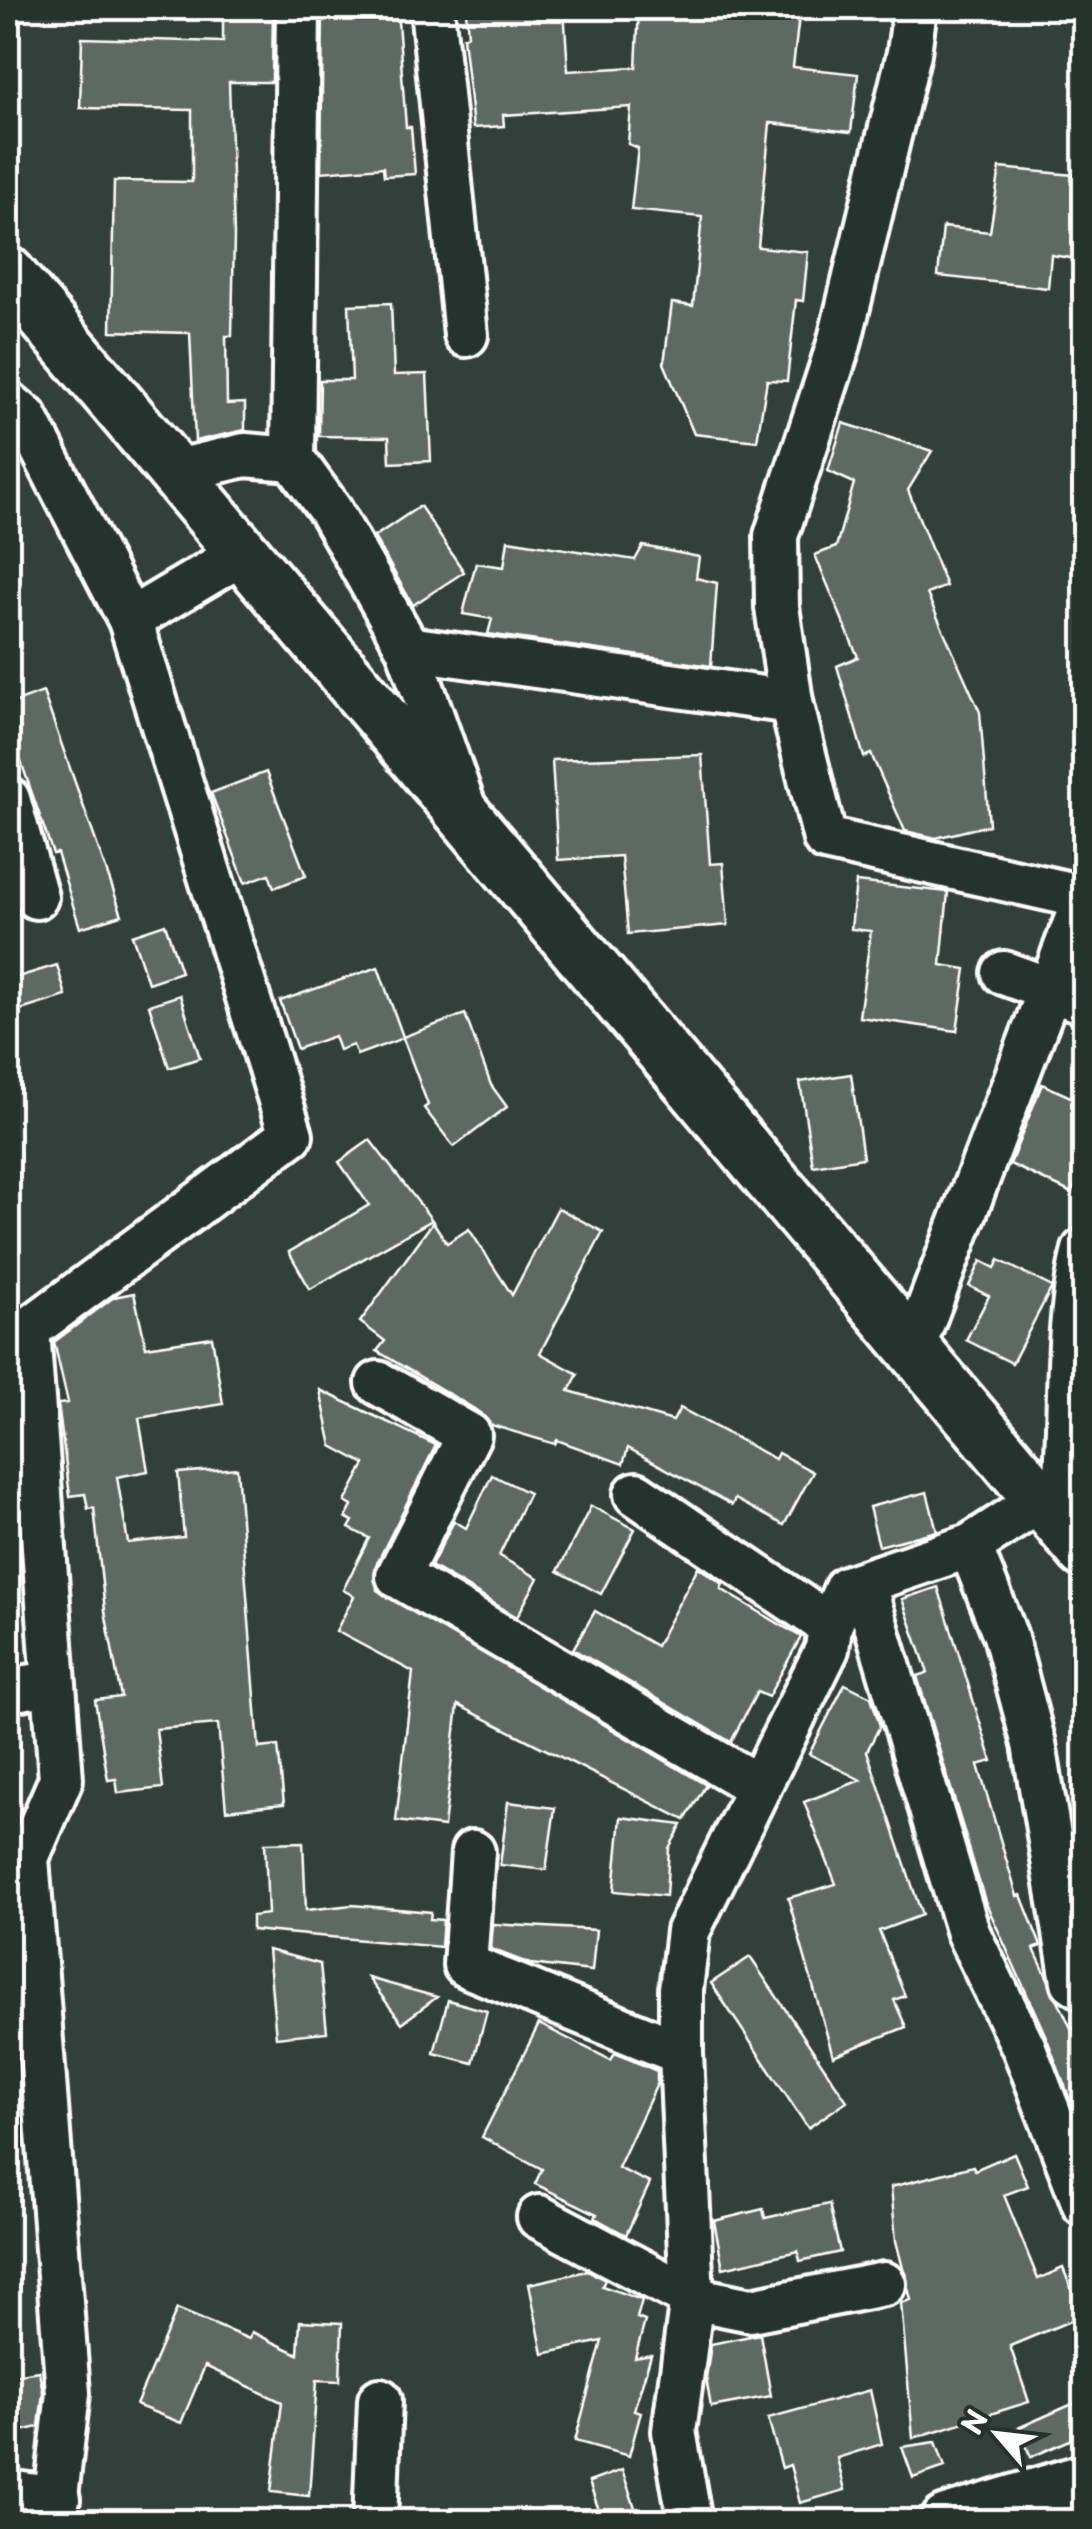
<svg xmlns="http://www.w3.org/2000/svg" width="1092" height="2529" viewBox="0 0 1092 2529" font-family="'Playpen Sans',sans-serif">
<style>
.building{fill:#5f6964;stroke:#fff;stroke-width:2.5}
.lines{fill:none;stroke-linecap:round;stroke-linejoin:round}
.minor-casing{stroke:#fff;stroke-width:50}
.tertiary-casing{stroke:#fff;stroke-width:60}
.minor{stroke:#26332d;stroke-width:42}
.tertiary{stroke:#26332d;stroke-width:52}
</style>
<rect width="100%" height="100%" fill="#333f3a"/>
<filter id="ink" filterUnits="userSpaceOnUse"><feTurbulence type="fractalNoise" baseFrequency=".01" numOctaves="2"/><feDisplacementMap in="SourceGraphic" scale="20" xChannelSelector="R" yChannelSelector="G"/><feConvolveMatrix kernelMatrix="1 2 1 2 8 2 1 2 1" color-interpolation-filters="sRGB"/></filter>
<g filter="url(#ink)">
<g class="building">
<polygon points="223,8 273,8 272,82 229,82 234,234 232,336 226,336 227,404 245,403 245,430 195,441 190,333 111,331 114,181 192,182 192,110 80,108 82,38 223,42"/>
<polygon points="323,8 397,8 406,127 411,127 415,174 384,176 383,167 321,172"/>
<polygon points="564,8 568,71 636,67 639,8 800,8 793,67 858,74 851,132 770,123 758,247 808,252 803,301 796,300 787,381 767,380 757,441 694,434 664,363 672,303 693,306 702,217 631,210 638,148 628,144 631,107 503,115 504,126 473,128 463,37 468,35 466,11"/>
<polygon points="1000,168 1084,176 1084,260 1051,255 1048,288 938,276 943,227 990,232"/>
<polygon points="391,303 394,375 427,374 431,461 390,463 389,437 319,436 320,380 352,380 349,305"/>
<polygon points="843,423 932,451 908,490 946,586 927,594 980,712 989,825 936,838 905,831 871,754 864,757 837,666 858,657 815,555 836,547 854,483 828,471"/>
<polygon points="420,506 464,572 413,605 374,537"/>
<polygon points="508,540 635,560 643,546 699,557 696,578 717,583 711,666 488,634 492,619 463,614 476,563 504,567"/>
<polygon points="43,692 122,915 80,928 57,853 53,854 8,724 8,705"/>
<polygon points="702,755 710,864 723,863 728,925 628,934 621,856 558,860 552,760"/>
<polygon points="266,772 306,876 274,888 269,874 245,883 211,793"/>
<polygon points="856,882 948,892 941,965 966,969 957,1031 859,1017 871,931 851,929"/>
<polygon points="165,924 181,972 148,983 132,935"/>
<polygon points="57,965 66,996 8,1014 8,980"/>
<polygon points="378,967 403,1037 465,1014 491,1085 507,1107 454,1147 424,1108 428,1105 403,1038 357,1055 353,1045 339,1050 334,1036 297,1049 280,1001"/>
<polygon points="180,995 200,1058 169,1068 149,1005"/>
<polygon points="851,1074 863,1158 813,1166 800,1082"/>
<polygon points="1042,1084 1084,1103 1084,1165 1072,1193 1010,1164"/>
<polygon points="370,1140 432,1220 310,1289 289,1252 369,1205 339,1162"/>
<polygon points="558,1208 603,1232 540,1353 578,1374 569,1391 673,1421 680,1408 775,1459 778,1453 813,1472 784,1525 735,1499 732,1505 628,1448 623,1464 557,1440 555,1444 491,1425 481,1413 377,1351 385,1341 360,1322 433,1222 447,1243 469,1229 512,1295"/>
<polygon points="999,1260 1052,1287 1012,1363 966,1340 989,1296 969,1286 981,1261 995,1268"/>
<polygon points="134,1293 146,1347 212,1337 223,1404 139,1418 148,1471 117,1477 128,1543 184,1537 178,1473 237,1468 259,1748 278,1746 284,1804 226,1810 218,1724 156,1729 163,1788 118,1793 116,1779 108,1780 95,1700 121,1697 105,1611 94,1508 88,1509 85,1494 70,1496 58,1404 68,1403 54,1342 114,1297"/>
<polygon points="320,1390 436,1445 376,1565 377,1590 706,1785 685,1820 458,1705 444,1827 396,1821 413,1672 336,1631 354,1596 343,1590 369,1538 349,1528 353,1521 346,1518 352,1506 345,1502 365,1464 332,1446"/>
<polygon points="492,1475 529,1493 499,1556 538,1578 517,1617 431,1566 454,1521 466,1528"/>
<polygon points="927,1492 937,1531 879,1546 869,1507"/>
<polygon points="591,1506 635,1529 601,1594 558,1571"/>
<polygon points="698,1567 723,1584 721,1589 801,1637 768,1697 757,1692 731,1742 573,1649 595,1611 656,1646"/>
<polygon points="938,1587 992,1761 978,1765 1017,1896 1021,1895 1041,1946 1034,1949 1071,2028 1084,2022 1084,2136 1047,2039 985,1901 917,1676 928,1673 902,1599"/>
<polygon points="845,1684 871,1697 880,1726 867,1751 922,1915 879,1931 905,1996 894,2000 906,2027 833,2056 788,1898 836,1884 804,1802 861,1780 809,1754"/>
<polygon points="508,1802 555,1808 546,1870 500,1865"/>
<polygon points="621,1817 682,1825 669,1848 666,1896 614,1891"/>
<polygon points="303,1842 306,1910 352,1905 431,1912 430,1919 443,1920 441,1947 252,1930 252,1916 268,1914 265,1843"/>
<polygon points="493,1924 596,1930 592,1971 530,1964 491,1949"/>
<polygon points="268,1950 320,1964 327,2032 276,2037"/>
<polygon points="750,1957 847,2101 808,2128 711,1983"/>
<polygon points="368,1978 437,1997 402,2023"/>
<polygon points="448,2000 487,2011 473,2063 434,2053"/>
<polygon points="539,2024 611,2060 615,2053 657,2071 657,2084 618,2168 650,2183 626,2235 595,2218 597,2214 535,2184 542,2169 482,2137"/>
<polygon points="1014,2153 1028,2186 1004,2195 1038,2279 1063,2268 1082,2316 1010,2346 1029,2402 913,2438 901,2303 911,2300 896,2241 891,2187 973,2166 975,2170"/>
<polygon points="829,2204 840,2252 800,2261 798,2251 723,2268 714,2221 763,2209 765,2218"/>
<polygon points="587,2271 605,2280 602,2286 642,2300 637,2318 645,2321 635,2358 651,2355 634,2410 641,2412 629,2456 575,2441 602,2341 543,2354 529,2284"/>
<polygon points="177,2309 249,2339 252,2332 298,2354 300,2321 342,2323 340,2381 317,2380 309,2496 271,2492 282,2402 205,2366 181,2423 136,2405"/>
<polygon points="760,2334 771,2396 711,2407 706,2378 711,2344"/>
<polygon points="39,2371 43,2392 39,2427 17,2432 13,2405 8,2406 8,2376"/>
<polygon points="870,2390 882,2444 837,2458 845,2490 800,2503 790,2465 782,2468 768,2418"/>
<polygon points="1084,2399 1084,2434 1031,2457 1018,2428"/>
<polygon points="936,2442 945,2467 913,2478 902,2447"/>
<polygon points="622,2470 640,2522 603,2522 589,2482"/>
</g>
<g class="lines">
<defs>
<g id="minor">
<polyline points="432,8 466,335"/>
<polyline points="8,403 26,418 130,620 291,1135 28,1330 61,1779 27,1858 68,2393 53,2522"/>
<polyline points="293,459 298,8"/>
<polyline points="173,472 245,455 293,459 330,510 408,648 463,804"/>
<polyline points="130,620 241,554"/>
<polyline points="408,648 791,702 825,839 1084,897"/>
<polyline points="791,702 777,607 776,536 839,344 909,53 915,8"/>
<polyline points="8,799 36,897"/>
<polyline points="1004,973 1084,1002"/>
<polyline points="912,1351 1084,900"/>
<polyline points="378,1383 469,1435 398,1576 759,1787"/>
<polyline points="636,1494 830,1626"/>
<path d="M1061,1525C1074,1433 1062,1341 1084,1250"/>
<polyline points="970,1546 1005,1635 1034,1744 1073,1981 1084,1988"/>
<polyline points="864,1585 968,1933 1024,2048 1084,2204"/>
<polyline points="8,1690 52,1683"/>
<polyline points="473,1852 465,1965 681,2053"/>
<polyline points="539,2217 692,2298 751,2310 884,2284"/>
<polyline points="8,2492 58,2499"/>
<polyline points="375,2522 380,2400"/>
<polyline points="690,2522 674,2431 692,2298 681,2053 681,1989 688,1931 827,1649 830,1626 846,1588 970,1546 1039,1501"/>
</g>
<g id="tertiary">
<polyline points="8,274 1084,1551"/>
<polyline points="947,2522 1084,2481"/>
</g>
</defs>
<use href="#minor" class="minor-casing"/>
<use href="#tertiary" class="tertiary-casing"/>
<use href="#minor" class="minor"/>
<use href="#tertiary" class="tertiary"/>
</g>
</g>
<rect width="1092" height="2529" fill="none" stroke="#26332d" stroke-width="40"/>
<rect x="20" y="20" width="1052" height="2489" fill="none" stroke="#fff" stroke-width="4" filter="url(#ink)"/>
<g transform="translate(997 2434) rotate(298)" stroke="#26332d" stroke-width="8" paint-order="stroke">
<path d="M0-8L18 38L0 25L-18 38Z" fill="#ffffff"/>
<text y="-15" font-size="28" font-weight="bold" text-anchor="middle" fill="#ffffff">N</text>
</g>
</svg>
